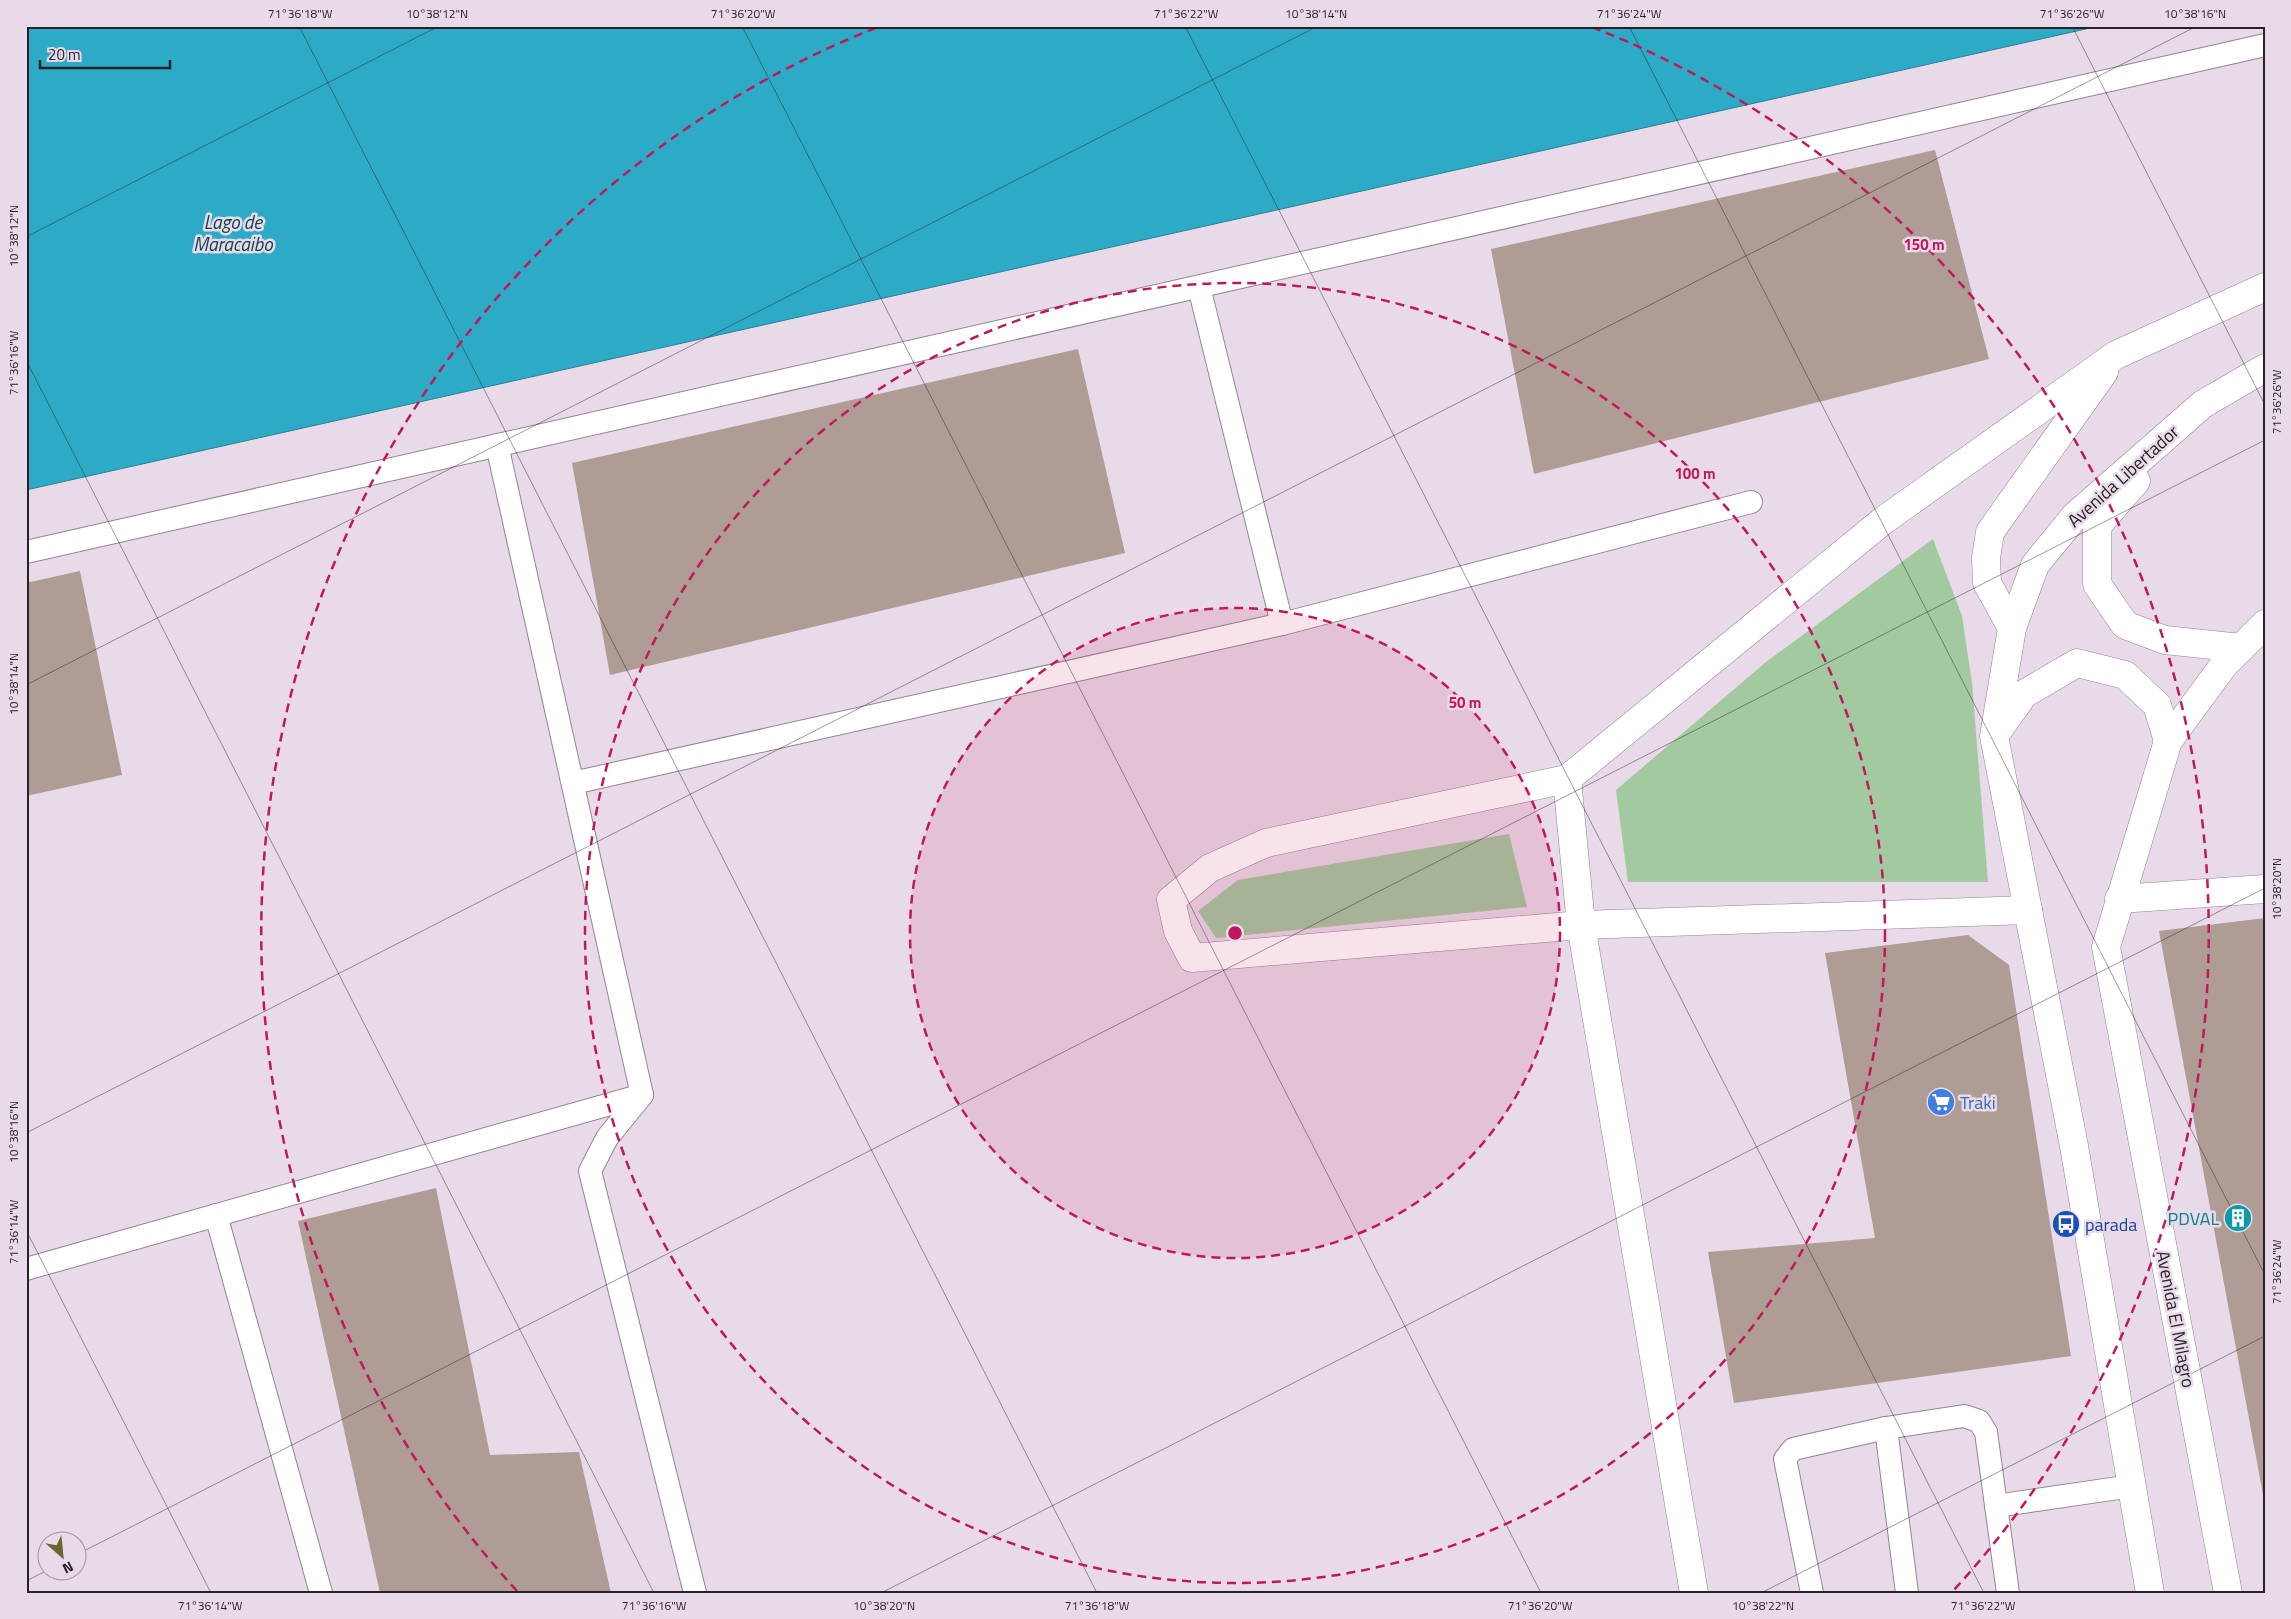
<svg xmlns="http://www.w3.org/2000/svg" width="2291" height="1619" viewBox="0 0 2291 1619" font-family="'Titillium Web',sans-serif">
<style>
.green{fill:#a2c9a0}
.water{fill:#2daac6;stroke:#2b8196}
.building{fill:#ae9c95}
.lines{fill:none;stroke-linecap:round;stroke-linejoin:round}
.service-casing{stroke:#918591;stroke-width:24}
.minor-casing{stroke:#918591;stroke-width:29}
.secondary-casing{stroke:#918591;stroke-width:29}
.service{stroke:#fff;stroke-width:22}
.minor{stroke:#fff;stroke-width:28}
.secondary{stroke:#fff;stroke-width:28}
.ticks{fill:none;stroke:#272227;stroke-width:1;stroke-opacity:0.45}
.ring{fill:none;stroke:#c2185b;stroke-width:2.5;stroke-dasharray:9 6}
.labels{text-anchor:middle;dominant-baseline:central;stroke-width:5;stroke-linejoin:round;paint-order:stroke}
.street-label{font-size:18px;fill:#272227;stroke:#e8dae8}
.shop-label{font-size:18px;fill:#366cbe;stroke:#e8dae8;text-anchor:start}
.culture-label{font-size:18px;fill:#0d838f;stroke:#e8dae8;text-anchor:end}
.transit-label{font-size:18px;fill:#164399;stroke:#e8dae8;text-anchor:start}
.water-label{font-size:19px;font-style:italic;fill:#0f4350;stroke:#e8dae8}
.centre{fill:#c2185b;stroke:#e8dae8;stroke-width:2.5}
.ring-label{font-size:15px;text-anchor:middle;font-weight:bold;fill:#c2185b;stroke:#e8dae8;stroke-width:5;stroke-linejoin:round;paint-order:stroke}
.neatline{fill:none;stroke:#272227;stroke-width:2}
.ticks-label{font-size:12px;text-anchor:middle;fill:#272227}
</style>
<rect width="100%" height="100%" fill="#e8dae8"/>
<g class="green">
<polygon points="1933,539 1962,616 1972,683 1988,882 1628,882 1616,790 1766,662"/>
<polygon points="1509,834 1527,907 1216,938 1198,911 1238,880"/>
</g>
<polygon class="water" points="26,26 2099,26 26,490"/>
<g class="building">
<polygon points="1935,150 1989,359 1534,474 1491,249"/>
<polygon points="1078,349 1125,553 610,675 572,463"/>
<polygon points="80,571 122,775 26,796 26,583"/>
<polygon points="2265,918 2265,1500 2264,1500 2159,931"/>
<polygon points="1968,935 2009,965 2071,1356 1734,1403 1708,1252 1875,1238 1825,953"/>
<polygon points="436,1188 490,1455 579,1452 611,1593 380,1593 298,1221"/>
</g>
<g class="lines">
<defs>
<g id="service">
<polyline points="1199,287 1282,624"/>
<polyline points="497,445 642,1095 607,1138 590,1171 695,1593"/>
<polyline points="26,552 2265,45"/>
<polyline points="573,783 1282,624 1751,502"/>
<polyline points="216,1215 321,1593"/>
<polyline points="26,1269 642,1095"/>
<polyline points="1886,1428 1907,1593"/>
<polyline points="1996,1506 2132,1486"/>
<polyline points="1812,1593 1785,1459 1793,1449 1886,1428 1964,1416 1979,1421 1986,1432 2008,1593"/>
</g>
<g id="minor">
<polyline points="2012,628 1987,583 1986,558 1990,532 2104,372"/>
<polyline points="1567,779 1581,925 2028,910"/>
<polyline points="2119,899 2265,889"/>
<polyline points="1694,1593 1581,925 1192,958 1178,931 1171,900 1210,868 1266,843 1567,779 1884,520 2116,355 2265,287"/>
</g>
<g id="secondary">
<polyline points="2136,481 2097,526 2097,584 2125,625 2165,640 2241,648"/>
<polyline points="1999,729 2024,694 2077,663 2125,675 2157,705 2168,741"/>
<polyline points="2150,1593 2074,1146 1994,736 2012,628 2035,565 2075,516 2203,404 2265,368"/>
<polyline points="2228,1593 2106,947 2168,741 2223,666 2265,624"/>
</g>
</defs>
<use href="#service" class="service-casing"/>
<use href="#minor" class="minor-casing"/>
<use href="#secondary" class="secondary-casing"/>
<use href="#service" class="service"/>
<use href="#minor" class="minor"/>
<use href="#secondary" class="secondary"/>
</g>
<path class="ticks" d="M299,26L1097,1593M742,26L1541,1593M1185,26L1984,1593M1629,26L2265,1275M2072,26L2265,405M26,237L439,26M26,360L654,1593M26,685L1318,26M26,1133L2197,26M26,1230L211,1593M78,1554L2265,440M26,1581L48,1570M881,1593L2265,888M1761,1593L2265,1336"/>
<circle cx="1235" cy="933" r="325" fill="#c2185b" fill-opacity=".12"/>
<g class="ring">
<circle cx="1235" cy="933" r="325"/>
<circle cx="1235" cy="933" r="650"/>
<path d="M517 1591A974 974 0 0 1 878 27M1592 27A974 974 0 0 1 1953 1591"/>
</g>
<defs>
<symbol id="supermarket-disc" viewBox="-11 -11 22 22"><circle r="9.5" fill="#3f7fe0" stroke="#e8dae8"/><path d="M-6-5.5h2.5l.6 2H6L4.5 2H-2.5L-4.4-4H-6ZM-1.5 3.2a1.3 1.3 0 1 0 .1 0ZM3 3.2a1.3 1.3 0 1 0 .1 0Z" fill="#fff"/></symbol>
<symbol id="building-disc" viewBox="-11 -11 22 22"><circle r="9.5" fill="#0f9aa8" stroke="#e8dae8"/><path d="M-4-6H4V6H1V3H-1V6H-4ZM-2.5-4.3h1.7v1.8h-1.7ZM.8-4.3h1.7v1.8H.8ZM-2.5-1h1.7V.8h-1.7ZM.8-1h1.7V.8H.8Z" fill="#fff"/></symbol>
<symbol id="bus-disc" viewBox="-11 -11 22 22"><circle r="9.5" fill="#1a4fb4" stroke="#e8dae8"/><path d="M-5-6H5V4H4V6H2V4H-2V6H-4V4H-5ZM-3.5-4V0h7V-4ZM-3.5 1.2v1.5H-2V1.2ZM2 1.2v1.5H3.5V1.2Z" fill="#fff"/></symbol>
</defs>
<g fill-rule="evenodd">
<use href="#supermarket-disc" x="1925" y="1086" width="32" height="32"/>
<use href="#building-disc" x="2222" y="1202" width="32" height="32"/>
<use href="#bus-disc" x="2050" y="1208" width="32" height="32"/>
</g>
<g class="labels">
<g class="street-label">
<text transform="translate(2123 476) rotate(-42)">Avenida Libertador</text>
<text transform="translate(2176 1319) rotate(79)">Avenida El Milagro</text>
</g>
<g class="shop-label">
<text x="1960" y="1102">Traki</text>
</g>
<g class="culture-label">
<text x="2219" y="1218">PDVAL</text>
</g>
<g class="transit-label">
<text x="2085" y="1224">parada</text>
</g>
<g class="water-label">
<text x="233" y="221">Lago de<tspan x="233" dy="22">Maracaibo</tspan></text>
</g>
</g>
<circle cx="1235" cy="933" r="8" class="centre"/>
<g class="ring-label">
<text x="1924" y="250">150 m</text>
<text x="1695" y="479">100 m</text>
<text x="1465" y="708">50 m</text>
</g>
<rect width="2291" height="1619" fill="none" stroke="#e8dae8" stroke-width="55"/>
<g transform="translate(62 1556) rotate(153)"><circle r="24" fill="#e8dae8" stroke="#9b909b"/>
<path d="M0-4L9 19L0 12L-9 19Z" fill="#6c6330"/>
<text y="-8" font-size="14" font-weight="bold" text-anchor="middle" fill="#272227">N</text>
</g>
<path d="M40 60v8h130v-8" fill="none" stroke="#272227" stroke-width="2.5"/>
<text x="48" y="60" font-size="15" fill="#272227" stroke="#e8dae8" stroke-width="4" paint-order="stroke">20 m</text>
<rect x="28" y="28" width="2236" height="1564" class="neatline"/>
<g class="ticks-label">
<text x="300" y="18">71°36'18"W</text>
<text x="437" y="18">10°38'12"N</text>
<text x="743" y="18">71°36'20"W</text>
<text x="1186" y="18">71°36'22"W</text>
<text x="1316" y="18">10°38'14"N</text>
<text x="1629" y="18">71°36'24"W</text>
<text x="2072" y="18">71°36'26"W</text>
<text x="2195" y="18">10°38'16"N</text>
<text transform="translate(14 236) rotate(-90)" y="4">10°38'12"N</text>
<text transform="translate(14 363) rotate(-90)" y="4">71°36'16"W</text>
<text transform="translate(2277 402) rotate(-90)" y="4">71°36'26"W</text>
<text transform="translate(14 684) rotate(-90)" y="4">10°38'14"N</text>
<text transform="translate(2277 889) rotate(-90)" y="4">10°38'20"N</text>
<text transform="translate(14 1132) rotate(-90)" y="4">10°38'16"N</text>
<text transform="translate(14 1232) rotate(-90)" y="4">71°36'14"W</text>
<text transform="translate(2277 1272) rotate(-90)" y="4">71°36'24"W</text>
<text x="210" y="1610">71°36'14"W</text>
<text x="654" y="1610">71°36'16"W</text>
<text x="884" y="1610">10°38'20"N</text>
<text x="1097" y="1610">71°36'18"W</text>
<text x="1540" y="1610">71°36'20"W</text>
<text x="1763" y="1610">10°38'22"N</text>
<text x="1983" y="1610">71°36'22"W</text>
</g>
</svg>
